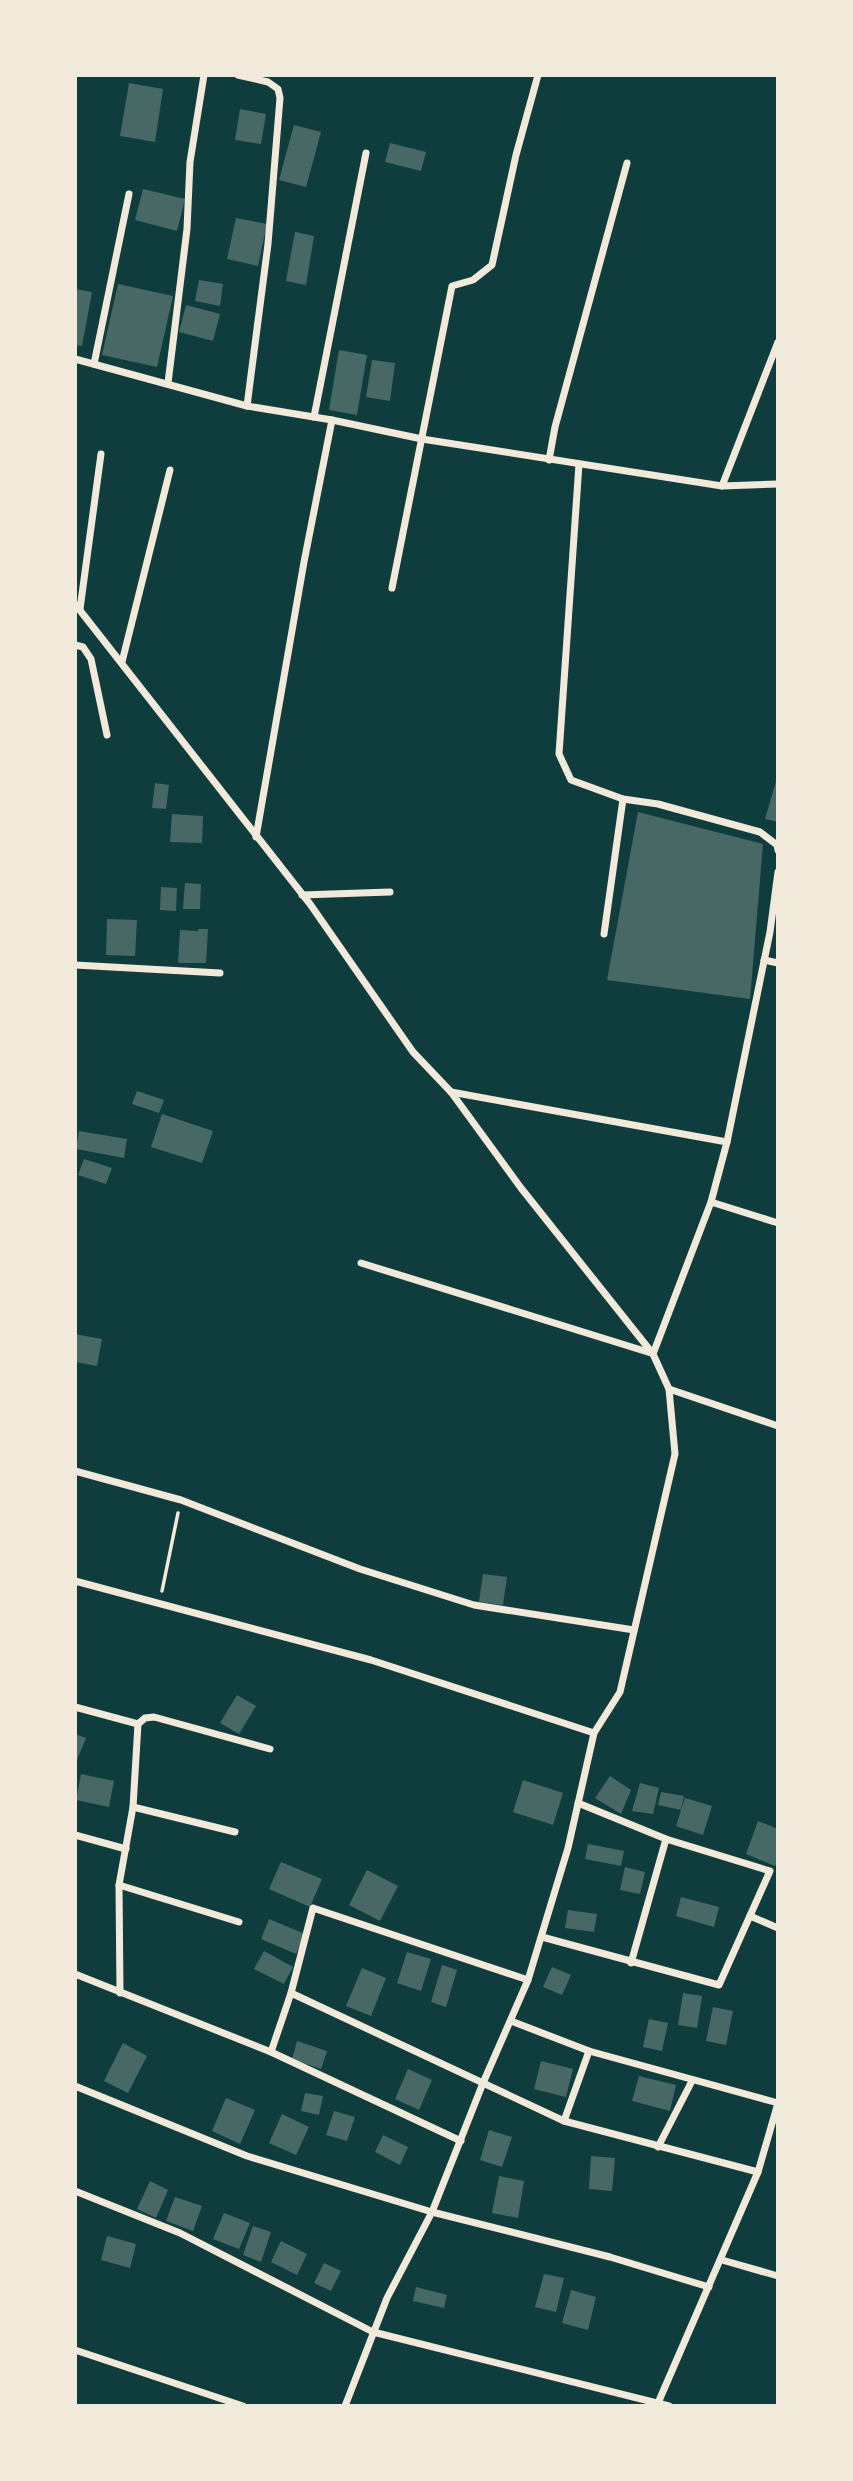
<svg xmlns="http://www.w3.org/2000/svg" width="853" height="2481" viewBox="0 0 853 2481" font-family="Montserrat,sans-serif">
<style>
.building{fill:#486865}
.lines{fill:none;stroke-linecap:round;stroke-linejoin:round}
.path{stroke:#f1e9da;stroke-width:3.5}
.minor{stroke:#f1e9da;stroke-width:7}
</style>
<rect width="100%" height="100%" fill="#0f3d3e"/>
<g class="building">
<polygon points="129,83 163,89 155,142 120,136"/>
<polygon points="240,109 266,114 261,144 235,140"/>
<polygon points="294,125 321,132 306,187 279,180"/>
<polygon points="390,143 426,152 421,171 385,162"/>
<polygon points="143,189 185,199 177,231 135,220"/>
<polygon points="236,218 267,224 258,266 227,259"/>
<polygon points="295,232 314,236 306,285 286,281"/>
<polygon points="199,280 223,284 220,306 195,301"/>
<polygon points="118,284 173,296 157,367 102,355"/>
<polygon points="75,289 92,292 82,346 75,345"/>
<polygon points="186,305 220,314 213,341 179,332"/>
<polygon points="339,350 367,355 357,415 329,410"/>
<polygon points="372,360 395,363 390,401 366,397"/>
<polygon points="777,778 778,778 778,822 765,819"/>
<polygon points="155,783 169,785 166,809 152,808"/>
<polygon points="638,812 763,844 750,999 607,980"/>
<polygon points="172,814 203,816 202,843 170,842"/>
<polygon points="185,883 201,884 200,909 183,909"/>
<polygon points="161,887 177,888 176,911 160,910"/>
<polygon points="107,919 137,920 135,956 106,955"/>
<polygon points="198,929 208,929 206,963 178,963 180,930 198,931"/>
<polygon points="137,1091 164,1100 159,1113 132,1104"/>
<polygon points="162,1114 213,1131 202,1163 151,1147"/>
<polygon points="79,1131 127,1139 124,1158 76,1149"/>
<polygon points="84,1159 112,1168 106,1184 78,1175"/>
<polygon points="75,1334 102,1339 97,1366 75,1362"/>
<polygon points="483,1574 507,1577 503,1605 479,1602"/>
<polygon points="237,1695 256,1706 239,1734 220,1723"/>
<polygon points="75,1734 86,1738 75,1765"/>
<polygon points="81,1774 114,1781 109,1807 76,1800"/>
<polygon points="610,1776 631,1790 621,1814 595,1798"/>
<polygon points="523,1780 563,1793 553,1825 513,1812"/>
<polygon points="640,1783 659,1788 653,1814 632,1811"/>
<polygon points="661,1792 684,1796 681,1810 658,1805"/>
<polygon points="685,1798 712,1806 703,1835 676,1826"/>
<polygon points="758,1821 778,1829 778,1859 775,1866 746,1854"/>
<polygon points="588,1844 624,1851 621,1866 585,1859"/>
<polygon points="281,1862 322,1879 310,1907 269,1889"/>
<polygon points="625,1867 645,1872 640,1894 620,1890"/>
<polygon points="367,1870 398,1886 380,1921 349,1905"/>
<polygon points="681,1897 719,1907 714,1927 676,1916"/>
<polygon points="568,1910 597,1914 594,1932 565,1928"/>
<polygon points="269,1919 305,1934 296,1954 261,1939"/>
<polygon points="264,1951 293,1967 284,1984 254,1969"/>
<polygon points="407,1952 431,1959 421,1991 397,1983"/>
<polygon points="442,1965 457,1970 446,2007 431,2002"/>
<polygon points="552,1967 571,1975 562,1995 543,1987"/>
<polygon points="362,1968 386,1978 371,2016 346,2006"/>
<polygon points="683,1993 702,1996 697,2028 678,2025"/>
<polygon points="713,2007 733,2011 726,2045 706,2041"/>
<polygon points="649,2019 668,2023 662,2051 643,2047"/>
<polygon points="297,2041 327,2051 321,2069 292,2059"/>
<polygon points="123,2043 147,2056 128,2093 104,2081"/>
<polygon points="541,2061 573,2069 566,2097 534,2089"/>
<polygon points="408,2069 432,2080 419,2110 395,2099"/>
<polygon points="639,2076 676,2085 670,2111 632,2101"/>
<polygon points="305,2093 323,2096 319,2115 301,2111"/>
<polygon points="226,2098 255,2110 240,2144 212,2131"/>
<polygon points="334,2111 355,2117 347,2141 326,2135"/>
<polygon points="282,2114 309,2127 296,2155 269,2143"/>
<polygon points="489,2130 512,2137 502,2167 480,2160"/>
<polygon points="383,2135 408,2147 400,2165 375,2152"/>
<polygon points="591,2156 615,2158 612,2191 589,2189"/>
<polygon points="499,2176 524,2181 518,2218 492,2213"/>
<polygon points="150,2181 168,2190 156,2218 137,2209"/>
<polygon points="175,2197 202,2206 193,2231 166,2221"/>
<polygon points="224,2213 250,2223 239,2249 213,2239"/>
<polygon points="253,2226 271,2232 261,2262 243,2255"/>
<polygon points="107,2236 136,2244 130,2268 101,2260"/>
<polygon points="281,2241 307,2254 297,2275 271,2262"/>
<polygon points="324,2263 341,2271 331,2291 314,2283"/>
<polygon points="544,2274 564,2278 556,2312 535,2307"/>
<polygon points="416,2287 447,2295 444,2308 413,2301"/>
<polygon points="571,2290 596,2297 588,2330 562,2323"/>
</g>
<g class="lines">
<polyline class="path" points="162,1591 178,1513"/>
<g class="minor">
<polyline points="238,75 268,82 278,89 280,98 268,244 247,406"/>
<polyline points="75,359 247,406 332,420 422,439 722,486 778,484"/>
<polyline points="94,364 129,194"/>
<polyline points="168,383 187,229 190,162 204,75"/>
<polyline points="314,417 366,153"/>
<polyline points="549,460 555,427 627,163"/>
<polyline points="579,464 559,754 571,780 623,799 658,804 760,832 777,845 778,850"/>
<polyline points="722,486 778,342"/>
<polyline points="392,588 452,286 473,280 492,265 516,155 538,75"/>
<polyline points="75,604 310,904 413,1052 451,1092 521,1188 653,1354"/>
<polyline points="80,609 101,454"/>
<polyline points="75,645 83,647 91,659 107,735"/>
<polyline points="122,662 170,470"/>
<polyline points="256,837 304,562 332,420"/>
<polyline points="302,895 390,892"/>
<polyline points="604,934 623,799"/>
<polyline points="764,960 778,963"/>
<polyline points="75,965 220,973"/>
<polyline points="451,1092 727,1142"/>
<polyline points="711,1202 778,1223"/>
<polyline points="361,1263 651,1353"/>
<polyline points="669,1389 778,1426"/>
<polyline points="75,1471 181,1500 360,1569 474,1605 634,1630"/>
<polyline points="75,1581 371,1660 594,1733"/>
<polyline points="75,1707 138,1724 145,1718 154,1717 270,1749"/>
<polyline points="133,1807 235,1832"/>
<polyline points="75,1835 126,1849"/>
<polyline points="119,1885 239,1922"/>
<polyline points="750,1916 778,1928"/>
<polyline points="542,1937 719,1985 770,1871 666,1839 578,1803"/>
<polyline points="631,1963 666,1839"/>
<polyline points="75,1974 271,2052 461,2141"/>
<polyline points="120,1993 119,1885 133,1807 138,1724"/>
<polyline points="291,1993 564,2121 758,2172"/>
<polyline points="511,2021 589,2051 778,2103"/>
<polyline points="271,2052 291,1993 313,1908 528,1980"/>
<polyline points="75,2086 247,2156 432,2212 610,2257 709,2287"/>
<polyline points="564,2121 589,2051"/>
<polyline points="658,2147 692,2081"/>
<polyline points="75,2191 180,2233 373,2332 669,2406"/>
<polyline points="722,2260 778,2276"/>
<polyline points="75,2350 243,2406"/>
<polyline points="658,2403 758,2172 778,2103"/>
<polyline points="345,2406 387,2298 432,2212 483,2083 528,1980 568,1848 594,1733 620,1692 675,1454 669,1389 653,1354 711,1202 727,1142 770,932 778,872"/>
</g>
</g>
<rect width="853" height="2481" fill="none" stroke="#f1e9da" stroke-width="154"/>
</svg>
